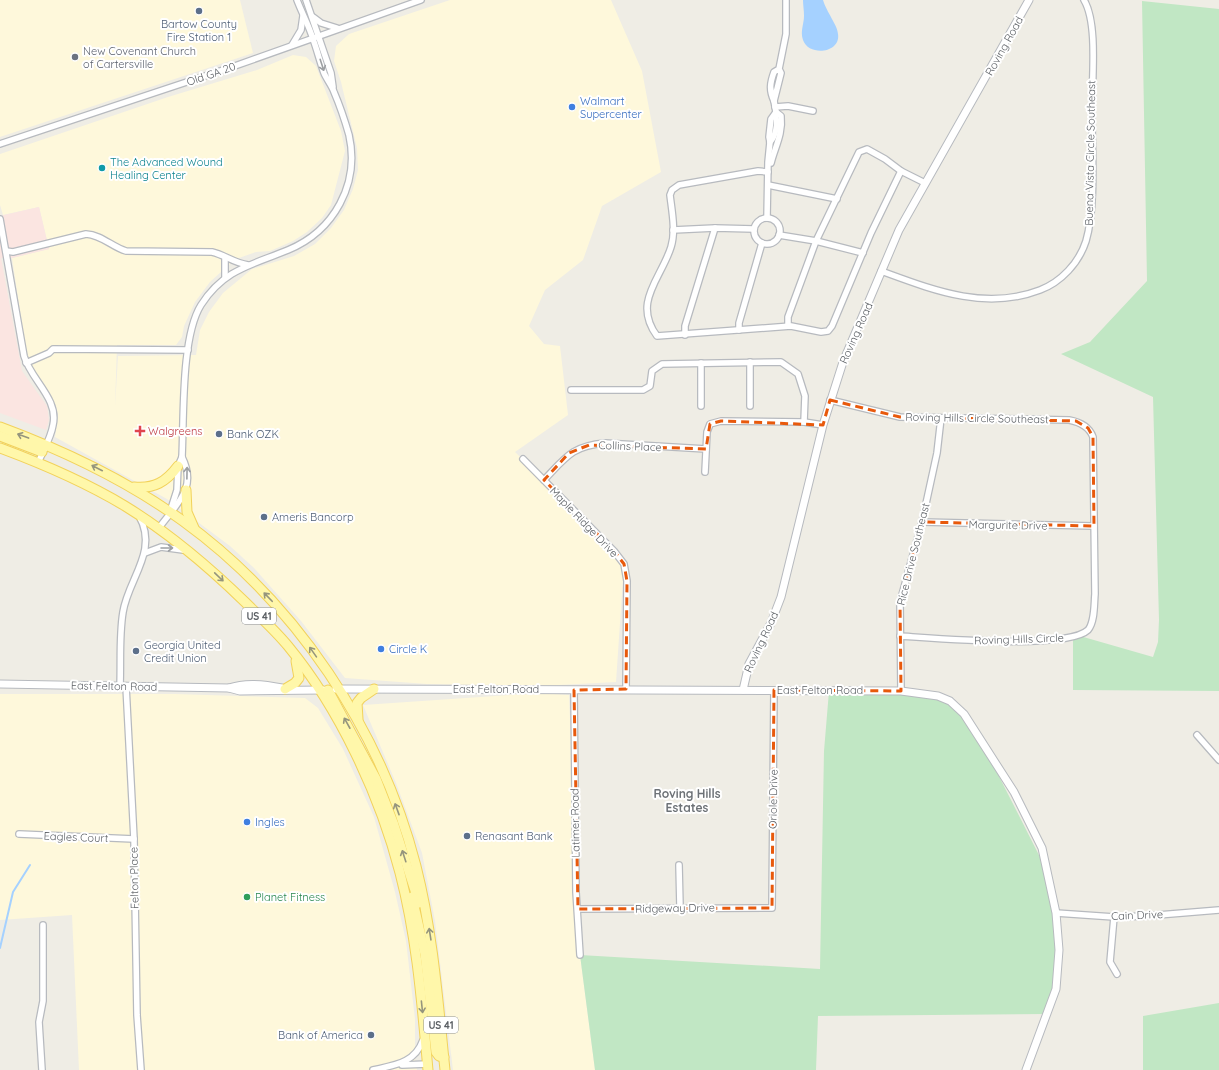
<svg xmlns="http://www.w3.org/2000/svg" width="1219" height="1070" viewBox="0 0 1219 1070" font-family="Quicksand,sans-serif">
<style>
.commercial{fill:#fef8db}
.medical{fill:#fbe5e1}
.green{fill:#c1e7c4}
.water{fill:#a5d1ff}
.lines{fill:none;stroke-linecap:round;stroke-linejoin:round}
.stream{stroke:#a5d1ff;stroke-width:2}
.minor-casing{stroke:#b7babf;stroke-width:8}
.tertiary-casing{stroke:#b7babf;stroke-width:9}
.primary-casing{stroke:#f2d25b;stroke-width:11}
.minor{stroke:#fff;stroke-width:5.5}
.tertiary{stroke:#fff;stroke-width:7}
.primary{stroke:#fff7aa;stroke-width:9}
.oneway{stroke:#9da0a3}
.oneway2{stroke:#95957d}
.marked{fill:none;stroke:#e8590c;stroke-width:3;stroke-dasharray:8 5;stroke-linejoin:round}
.service-dot{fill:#5c6f8a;stroke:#fff;stroke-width:1.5}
.worship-dot{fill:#6b7280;stroke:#fff;stroke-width:1.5}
.shop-dot{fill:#3f7fe0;stroke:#fff;stroke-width:1.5}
.culture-dot{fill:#0f9aa8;stroke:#fff;stroke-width:1.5}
.health-dot{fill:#e0444e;stroke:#fff;stroke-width:1.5}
.leisure-dot{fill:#2e9e5b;stroke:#fff;stroke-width:1.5}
.labels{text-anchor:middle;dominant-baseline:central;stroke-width:4;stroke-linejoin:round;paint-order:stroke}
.shield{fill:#fff;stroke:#8d9093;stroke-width:1}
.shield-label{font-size:10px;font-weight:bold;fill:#5c6065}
.service-label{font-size:11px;fill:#4e5e75;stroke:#fff;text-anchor:start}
.street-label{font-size:11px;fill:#5c6065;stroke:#fff}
.worship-label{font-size:11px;fill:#5b616d;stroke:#fff;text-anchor:start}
.shop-label{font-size:11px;fill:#366cbe;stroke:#fff;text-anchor:start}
.culture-label{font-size:11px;fill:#0d838f;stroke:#fff;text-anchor:start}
.health-label{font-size:11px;fill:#be3a42;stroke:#fff;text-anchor:start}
.leisure-label{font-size:11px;fill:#27864d;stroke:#fff;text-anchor:start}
.neighbourhood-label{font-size:12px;font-weight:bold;fill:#6d7277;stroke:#fff}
</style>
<rect width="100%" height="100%" fill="#efede5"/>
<g class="commercial">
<polygon points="0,0 240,0 253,53 0,137"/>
<polygon points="450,0 611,0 642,71 661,172 602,206 583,260 545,290 529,326 544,344 560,346 568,415 515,452 544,480 624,564 616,682 540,686 427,684 345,678 301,621 254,568 230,546 167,499 55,437 58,415 56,406 34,373 26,351 12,258 49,249 39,207 3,215 0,205 0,154 168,97 257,70 293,55 306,57 316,66 341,131 345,151 331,205 322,218 307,232 293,241 270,251 256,252 236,259 222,271 210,282 195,302 184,326 182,337 176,345 117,345 115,407 118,356 196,355 200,330 209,312 223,293 252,269 294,256 315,244 331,228 344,210 353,189 358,170 357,148 341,82 334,61 336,46 349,34"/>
<polygon points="538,693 569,695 580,955 595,1070 453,1070 435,921 422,853 396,783 363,705"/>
<polygon points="0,694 174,694 305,698 318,708 343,749 374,817 395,892 406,941 415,1019 415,1060 417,1070 79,1070 72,915 0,920"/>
</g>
<polygon class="medical" points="39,207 49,249 12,258 1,258 22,371 47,406 49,420 46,430 0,413 0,216"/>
<g class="green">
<polygon points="1142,1 1219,9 1219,691 1073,690 1073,634 1153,657 1158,642 1159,620 1153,397 1061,354 1090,342 1147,281"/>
<polygon points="829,691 901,691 944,698 958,708 977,733 1046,869 1056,913 1054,985 1046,1014 818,1016 816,1070 595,1070 580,955 820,969 824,751"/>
<polygon points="1219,1003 1219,1070 1143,1070 1143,1016"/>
</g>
<path class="water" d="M803,0H823C826,11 838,26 838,34C841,53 809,57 803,40C800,31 804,24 804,16C804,10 803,5 803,0Z"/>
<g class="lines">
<polyline class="stream" points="0,948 13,892 30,865"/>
<defs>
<g id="minor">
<polyline points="306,0 331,73 333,87"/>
<polyline points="313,17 321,23 337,28"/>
<polyline points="292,45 301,30 303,16"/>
<path d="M779,69L774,72C770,83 769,90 774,101L781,73L779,69L786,34V0"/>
<polyline points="775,107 788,106 813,111"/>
<path d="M770,142C775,137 779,123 775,116"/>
<polyline points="0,144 232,67 421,0"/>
<path d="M771,163C775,147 783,134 781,116L776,112"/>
<path d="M768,172L758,171L679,185L672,190L670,195C672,212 676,231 671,247C661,279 632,302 657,336L791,326L821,332L828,331L832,326L871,233L901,171L925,183"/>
<polyline points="768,185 837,199"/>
<polyline points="767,218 768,162 770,142 769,137 771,119 776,112 774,101"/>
<circle cx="767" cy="231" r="13"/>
<path d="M0,219L24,356C31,380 59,399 53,425C51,438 43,451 38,463"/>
<polyline points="673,230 715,228"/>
<polyline points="779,235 816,241 863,253"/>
<path d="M6,251L13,252L86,234C102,235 112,247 126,251L212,252C225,255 234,263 248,265"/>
<polyline points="225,258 225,277"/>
<path d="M881,271C933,290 985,311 1040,290C1061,282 1079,263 1086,241C1096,207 1092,153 1092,117C1091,86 1099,25 1084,0"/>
<polyline points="788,326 788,317 816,241 859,152 867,149 885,159 901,171"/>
<polyline points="739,330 739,323 762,243"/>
<polyline points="685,335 685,326 715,228 754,229"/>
<polyline points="26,363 49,353 53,349 188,350"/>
<polyline points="701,363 701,406"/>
<polyline points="571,390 643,390 650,386 652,371 662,364 781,362 798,374 805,396 804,422"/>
<path d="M830,400L900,417L1069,420C1080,422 1089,426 1093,437L1095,594C1094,604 1095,622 1088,630C1067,650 932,638 900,636"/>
<polyline points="750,406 750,362"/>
<polyline points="523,459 614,551 624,564 627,581 626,689"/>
<polyline points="705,472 707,432 710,424 721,421 804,422 823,425"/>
<path d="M544,480C566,457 572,446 605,443L706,449"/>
<path d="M170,512L177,490L178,466L182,457C184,417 181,337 201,305C224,269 252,265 288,250C334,231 360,184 349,135C345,121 340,106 334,92C332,86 327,80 324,73C320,62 317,50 313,39C309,26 302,13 297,0"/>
<polyline points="922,522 1094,526"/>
<path d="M159,528C176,504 198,489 182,457"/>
<polyline points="145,553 161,547 183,550"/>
<path d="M120,686C121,662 119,636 123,612C128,579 159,551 139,516"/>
<polyline points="126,686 134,839 137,1015 141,1070"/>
<polyline points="574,690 576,892 580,955"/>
<polyline points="901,691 900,602 922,522 937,453 941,418"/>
<polyline points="1197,735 1219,760"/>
<polyline points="19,834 134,839"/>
<polyline points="679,865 680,907"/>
<polyline points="578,909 772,908 774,690"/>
<polyline points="1056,913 1114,917 1146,916 1219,910"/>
<polyline points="1114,917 1110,962 1117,974"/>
<polyline points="402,1065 428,1064"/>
<polyline points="42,1070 39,1022 43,1001 43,925"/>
<path d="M373,1070C395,1065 415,1063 423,1040"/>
</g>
<g id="tertiary">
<polyline points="0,684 229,688 240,691 323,690"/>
<path d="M229,688C246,682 264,684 282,688"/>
<polyline points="336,689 901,691 938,696 950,701 964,714 1014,792 1042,848 1056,913 1059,950 1056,989 1026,1070"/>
<polyline points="743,690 749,664 771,623 781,597 823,425 843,362 899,230 1029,0"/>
</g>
<g id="primary">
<path d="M0,427C65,451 126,480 183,521C296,603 381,730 416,866C433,933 438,1002 445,1070"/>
<polyline points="0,436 42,452"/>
<path d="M0,448C43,464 85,482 125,506C169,533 208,566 245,602C259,616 275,630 288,646C339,708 380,795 400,873C417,938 422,1004 428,1070"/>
<path d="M134,487C154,489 166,482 178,466"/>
<polyline points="186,490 187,512 194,528"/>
<polyline points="285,689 295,683 299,678 296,661"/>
<polyline points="328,690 376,779 394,825 419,903"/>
<polyline points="358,719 357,703 361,698 374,689"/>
<polyline points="412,897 425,954 436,1052 439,1056 444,1057"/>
</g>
</defs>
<use href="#minor" class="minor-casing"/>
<use href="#tertiary" class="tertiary-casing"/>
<use href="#primary" class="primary-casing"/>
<use href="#minor" class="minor"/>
<use href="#tertiary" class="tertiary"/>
<use href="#primary" class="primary"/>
</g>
<defs><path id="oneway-shaft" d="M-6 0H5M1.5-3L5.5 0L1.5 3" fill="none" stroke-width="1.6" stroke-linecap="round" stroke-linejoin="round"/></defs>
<g class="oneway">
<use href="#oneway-shaft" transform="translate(322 65) rotate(72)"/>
<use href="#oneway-shaft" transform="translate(187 473) rotate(-89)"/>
<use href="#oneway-shaft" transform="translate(167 548)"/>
</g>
<g class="oneway2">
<use href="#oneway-shaft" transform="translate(23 436) rotate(-160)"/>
<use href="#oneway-shaft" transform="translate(97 468) rotate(-153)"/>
<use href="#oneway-shaft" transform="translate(219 577) rotate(44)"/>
<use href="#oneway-shaft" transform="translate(268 597) rotate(-134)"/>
<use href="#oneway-shaft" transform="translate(313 652) rotate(-125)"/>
<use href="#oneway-shaft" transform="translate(347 723) rotate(-119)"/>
<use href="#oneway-shaft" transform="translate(397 809) rotate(-110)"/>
<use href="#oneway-shaft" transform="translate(404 856) rotate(-108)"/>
<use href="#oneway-shaft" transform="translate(430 934) rotate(-99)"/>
<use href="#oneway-shaft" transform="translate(422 1007) rotate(84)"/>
</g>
<path class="marked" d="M830,400L900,417L1076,421L1088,428L1093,437L1094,526L922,522L900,602L901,691L774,690L772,908L578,909L574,690L626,689L627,581L624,564L614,551L544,480L569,453L589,445L706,449L710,424L721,421L823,425Z"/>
<g class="service-dot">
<circle cx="199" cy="11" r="4"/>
<circle cx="219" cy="434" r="4"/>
<circle cx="264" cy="517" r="4"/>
<circle cx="136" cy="651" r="4"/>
<circle cx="467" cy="836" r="4"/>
<circle cx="371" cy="1035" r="4"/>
</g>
<circle class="worship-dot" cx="75" cy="57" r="4"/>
<g class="shop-dot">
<circle cx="572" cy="107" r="4"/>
<circle cx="381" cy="649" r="4"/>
<circle cx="247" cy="822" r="4"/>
</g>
<circle class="culture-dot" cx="102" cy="168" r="4"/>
<path class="health-dot" d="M138 425h4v4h4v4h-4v4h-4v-4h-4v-4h4z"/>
<circle class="leisure-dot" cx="247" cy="897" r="4"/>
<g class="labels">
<g class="shield">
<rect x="242" y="608" width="34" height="16" rx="3"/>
<rect x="424" y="1017" width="34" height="16" rx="3"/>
</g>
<g class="shield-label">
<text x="259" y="616">US 41</text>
<text x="441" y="1025">US 41</text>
</g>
<g class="service-label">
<text x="199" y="24" text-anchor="middle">Bartow County<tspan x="199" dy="13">Fire Station 1</tspan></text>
<text x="227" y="434">Bank OZK</text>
<text x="272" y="517">Ameris Bancorp</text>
<text x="144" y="645">Georgia United<tspan x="144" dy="13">Credit Union</tspan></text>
<text x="475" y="836">Renasant Bank</text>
<text x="363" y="1035" text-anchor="end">Bank of America</text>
</g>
<g class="street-label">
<text transform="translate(1004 46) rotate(-61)">Roving Road</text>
<text transform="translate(211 74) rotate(-19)">Old GA 20</text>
<text transform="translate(1090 153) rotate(-89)">Buena Vista Circle Southeast</text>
<text transform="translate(856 333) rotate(-66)">Roving Road</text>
<text transform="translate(977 418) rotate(1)">Roving Hills Circle Southeast</text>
<text transform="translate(630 446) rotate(2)">Collins Place</text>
<text transform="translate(584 522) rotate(46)">Maple Ridge Drive</text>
<text transform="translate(1008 525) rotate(1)">Margurite Drive</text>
<text transform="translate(913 554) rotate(-76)">Rice Drive Southeast</text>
<text transform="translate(1019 639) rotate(-2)">Roving Hills Circle</text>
<text transform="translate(761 642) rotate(-65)">Roving Road</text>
<text transform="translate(114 686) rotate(1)">East Felton Road</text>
<text x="496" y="689">East Felton Road</text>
<text x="820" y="690">East Felton Road</text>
<text transform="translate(773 799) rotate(-89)">Oriole Drive</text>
<text transform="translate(575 823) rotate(-91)">Latimer Road</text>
<text transform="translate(76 837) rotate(2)">Eagles Court</text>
<text transform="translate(134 878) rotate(-91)">Felton Place</text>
<text transform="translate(675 908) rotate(-1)">Ridgeway Drive</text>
<text transform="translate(1137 915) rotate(-2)">Cain Drive</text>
</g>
<g class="worship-label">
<text x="83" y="51">New Covenant Church<tspan x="83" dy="13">of Cartersville</tspan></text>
</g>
<g class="shop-label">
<text x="580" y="101">Walmart<tspan x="580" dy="13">Supercenter</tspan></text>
<text x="389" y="649">Circle K</text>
<text x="255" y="822">Ingles</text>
</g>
<g class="culture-label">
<text x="110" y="162">The Advanced Wound<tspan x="110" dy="13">Healing Center</tspan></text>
</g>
<g class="health-label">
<text x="148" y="431">Walgreens</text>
</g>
<g class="leisure-label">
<text x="255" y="897">Planet Fitness</text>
</g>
<g class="neighbourhood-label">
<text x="687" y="793">Roving Hills<tspan x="687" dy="14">Estates</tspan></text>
</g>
</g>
</svg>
